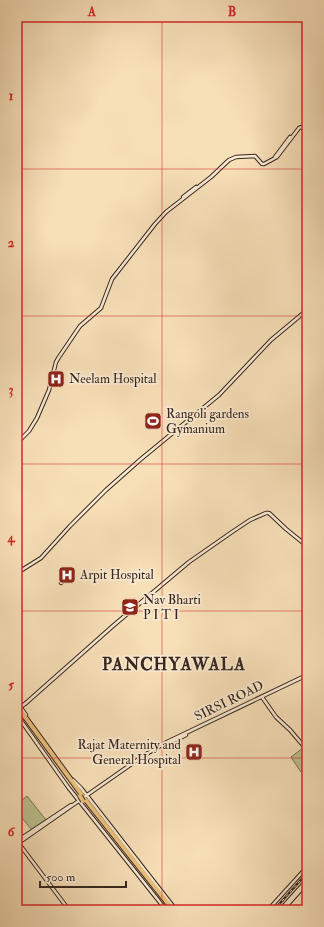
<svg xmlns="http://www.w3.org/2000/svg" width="324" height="927" viewBox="0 0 324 927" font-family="'IM FELL Double Pica',serif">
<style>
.green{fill:#bcc28f;stroke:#787457}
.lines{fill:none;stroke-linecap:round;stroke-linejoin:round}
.secondary-casing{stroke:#35261f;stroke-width:4.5}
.highway-casing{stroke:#35261f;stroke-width:6}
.secondary{stroke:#faead1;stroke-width:2.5}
.highway{stroke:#ecc07c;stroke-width:4}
.rail-casing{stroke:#35261f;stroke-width:2.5}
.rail{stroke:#faead1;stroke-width:1;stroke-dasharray:3;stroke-linecap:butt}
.highway-bridge-casing{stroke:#35261f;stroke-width:6;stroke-linecap:butt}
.highway-bridge{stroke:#ecc07c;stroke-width:4}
.grid{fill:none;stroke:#d62828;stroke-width:1;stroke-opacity:0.55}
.labels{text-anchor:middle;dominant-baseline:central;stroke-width:3.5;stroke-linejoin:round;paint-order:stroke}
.poi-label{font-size:13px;fill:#35261f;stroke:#faead1;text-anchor:start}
.street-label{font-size:13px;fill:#35261f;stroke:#faead1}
.district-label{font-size:17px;font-weight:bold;letter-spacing:1px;fill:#35261f;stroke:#faead1}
.neatline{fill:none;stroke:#d62828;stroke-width:1.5}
.grid-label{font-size:13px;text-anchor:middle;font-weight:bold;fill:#d62828}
</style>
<rect width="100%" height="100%" fill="#f7dfb8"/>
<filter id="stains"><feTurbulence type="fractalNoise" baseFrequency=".005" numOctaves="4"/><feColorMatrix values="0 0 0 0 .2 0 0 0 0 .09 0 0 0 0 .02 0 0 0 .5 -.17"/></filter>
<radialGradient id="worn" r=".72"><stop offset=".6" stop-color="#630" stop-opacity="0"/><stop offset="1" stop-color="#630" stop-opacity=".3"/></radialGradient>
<g class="green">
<polygon points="303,748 307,753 307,768 301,772 291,757"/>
<polygon points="27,796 46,820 32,830 17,812 17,800 20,798 22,800"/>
</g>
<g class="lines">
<defs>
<g id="secondary">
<polyline points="275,157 290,137"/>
<polyline points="183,197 196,187"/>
<polyline points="17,443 29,431 37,418 49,390 56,362 59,357 80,326 101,308 112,279 155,224 166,212 211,177 229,160 236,157 255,156 262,164 264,164 277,157 299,128 301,127 307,132"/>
<polyline points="17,573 41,558 70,526 106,490 141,459 219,395 271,340 307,310"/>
<polyline points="61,583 66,578"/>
<polyline points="262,697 276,717 290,730 307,750"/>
<polyline points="17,702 26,715"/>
<polyline points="26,703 114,625 189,562 232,532 250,520 266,513 269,513 286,529 307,546"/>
<polyline points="17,710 26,703"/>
<polyline points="17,715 68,787 166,910"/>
<polyline points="165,745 186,735"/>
<polyline points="73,780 81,788 176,910"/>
<polyline points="17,841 69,910"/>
<polyline points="17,841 71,805"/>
<polyline points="17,844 143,756 167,742 307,675"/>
<polyline points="268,910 307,867"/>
<polyline points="280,910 307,880"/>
<polyline points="283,910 307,883"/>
</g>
<g id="highway">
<polyline points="20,710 82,795"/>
<polyline points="85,799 173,910"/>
</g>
</defs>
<use href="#secondary" class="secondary-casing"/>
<use href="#highway" class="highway-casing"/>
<use href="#secondary" class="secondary"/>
<use href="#highway" class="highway"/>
<defs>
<polyline id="rail" points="274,910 307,873"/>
</defs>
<use href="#rail" class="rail-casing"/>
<use href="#rail" class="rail"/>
<defs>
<g id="highway-bridge">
<polyline points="18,708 20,710"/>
<polyline points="80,796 83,801"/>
</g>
</defs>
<use href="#highway-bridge" class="highway-bridge-casing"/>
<use href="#highway-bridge" class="highway-bridge"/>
</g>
<path class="grid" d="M162,17V910M17,169H307M17,316H307M17,464H307M17,611H307M17,758H307"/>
<defs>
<symbol id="hospital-square" viewBox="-11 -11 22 22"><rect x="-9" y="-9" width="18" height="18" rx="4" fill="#8f2418" stroke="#faead1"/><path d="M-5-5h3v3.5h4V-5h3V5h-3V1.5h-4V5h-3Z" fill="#fff"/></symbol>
<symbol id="stadium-square" viewBox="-11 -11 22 22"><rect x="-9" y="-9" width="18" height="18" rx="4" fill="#8f2418" stroke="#faead1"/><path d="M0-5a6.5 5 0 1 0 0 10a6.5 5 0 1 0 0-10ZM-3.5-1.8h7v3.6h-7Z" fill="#fff"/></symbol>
<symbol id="university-square" viewBox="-11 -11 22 22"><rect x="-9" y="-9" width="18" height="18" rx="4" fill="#8f2418" stroke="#faead1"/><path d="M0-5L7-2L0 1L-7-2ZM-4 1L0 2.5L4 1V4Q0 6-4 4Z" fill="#fff"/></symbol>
</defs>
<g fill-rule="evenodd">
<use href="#hospital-square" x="46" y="369" width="20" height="20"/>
<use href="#stadium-square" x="143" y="411" width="20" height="20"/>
<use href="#hospital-square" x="57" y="565" width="20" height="20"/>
<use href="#university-square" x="120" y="597" width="20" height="20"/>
<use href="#hospital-square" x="184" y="742" width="20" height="20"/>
</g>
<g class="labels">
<g class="poi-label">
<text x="69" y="379">Neelam Hospital</text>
<text x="166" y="414">Rangoli gardens<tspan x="166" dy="15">Gymanium</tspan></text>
<text x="80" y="575">Arpit Hospital</text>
<text x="143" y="600">Nav Bharti<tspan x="143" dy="15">P I T I</tspan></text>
<text x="181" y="745" text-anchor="end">Rajat Maternity and<tspan x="181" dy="15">General Hospital</tspan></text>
</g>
<g class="street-label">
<text transform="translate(229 701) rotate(-26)">SIRSI ROAD</text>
</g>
<g class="district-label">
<text x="174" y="664">PANCHYAWALA</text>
</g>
</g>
<rect width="324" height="927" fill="none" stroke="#f7dfb8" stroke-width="44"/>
<path d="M40 881v6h86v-6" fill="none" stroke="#35261f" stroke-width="2"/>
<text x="46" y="881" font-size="12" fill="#35261f" stroke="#faead1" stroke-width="3" paint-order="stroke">500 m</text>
<rect x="22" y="22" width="280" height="883" class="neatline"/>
<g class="grid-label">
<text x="92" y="16">A</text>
<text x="232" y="16">B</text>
<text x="11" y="100">1</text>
<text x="11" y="247">2</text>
<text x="11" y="394">3</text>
<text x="11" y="542">4</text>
<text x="11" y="689">5</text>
<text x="11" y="836">6</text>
</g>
<rect width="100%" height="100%" filter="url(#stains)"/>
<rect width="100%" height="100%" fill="url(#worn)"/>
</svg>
